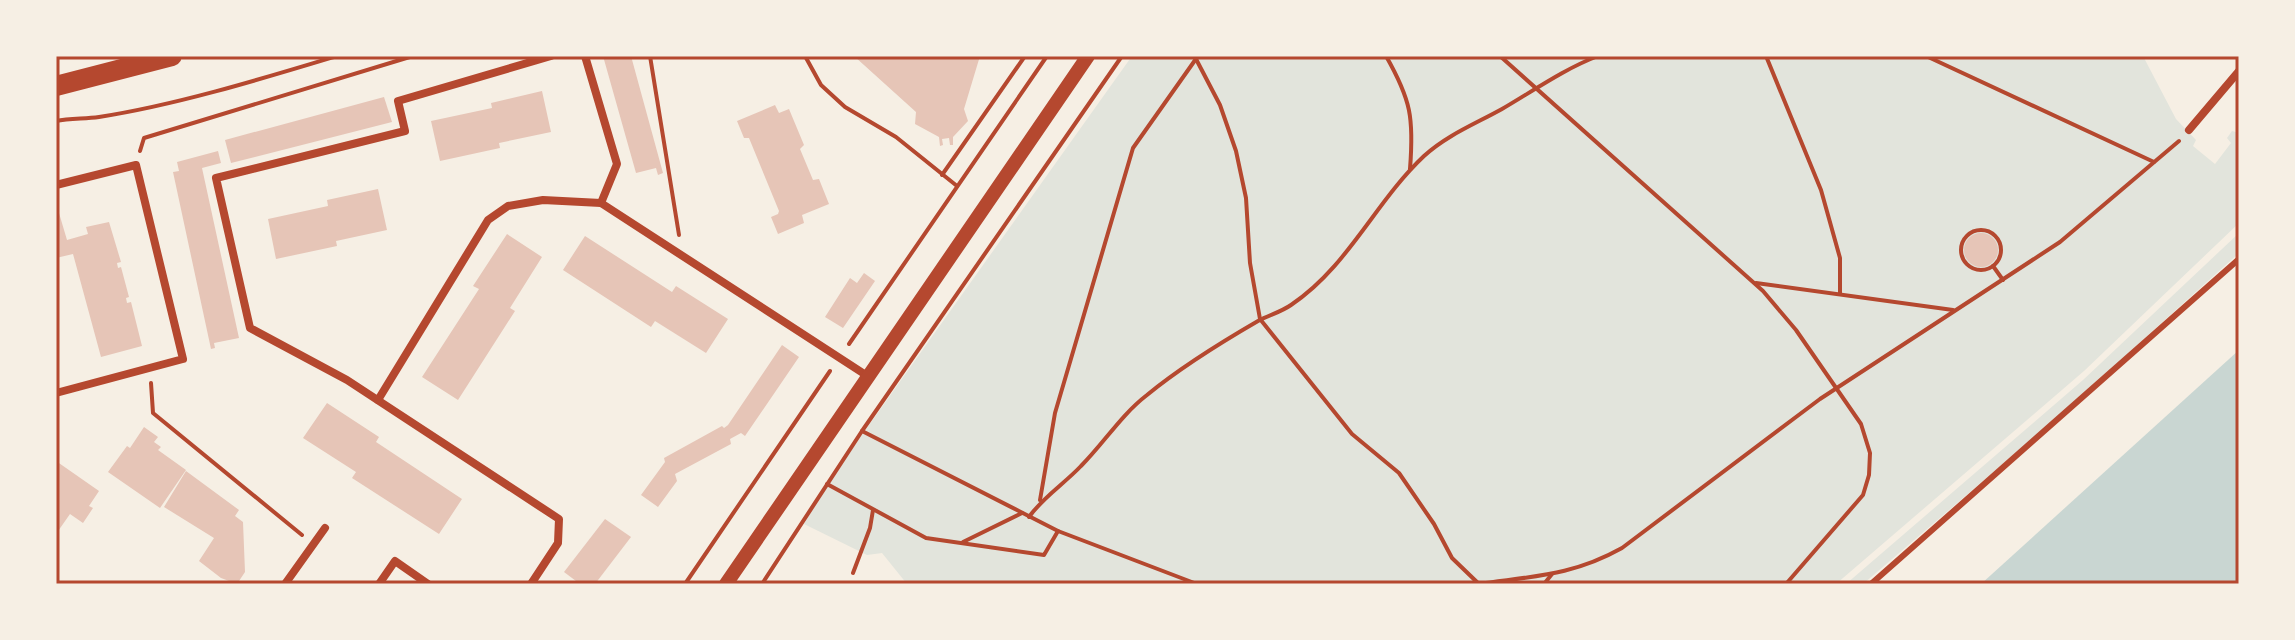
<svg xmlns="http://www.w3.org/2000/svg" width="2295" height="640" viewBox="0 0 2295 640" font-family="Rubik,sans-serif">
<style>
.green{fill:#e2e4dc}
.water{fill:#c9d6d2}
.building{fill:#e6c5b7}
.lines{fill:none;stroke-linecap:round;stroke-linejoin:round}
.path{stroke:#b5482f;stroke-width:4}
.service{stroke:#b5482f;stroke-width:6}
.minor{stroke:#b5482f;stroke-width:8}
.tertiary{stroke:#b5482f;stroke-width:14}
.primary{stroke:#b5482f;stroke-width:20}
.neatline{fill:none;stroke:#b5482f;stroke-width:3}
</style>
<rect width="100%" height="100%" fill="#f6efe4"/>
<g class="green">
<polygon points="1132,56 2143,56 2176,119 2196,140 2193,146 2215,164 2231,143 2227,138 2232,131 2239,133 2239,223 2084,371 1836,584 907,584 882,553 867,555 804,524 827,484"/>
<polygon points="2239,233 2239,253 2055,419 1863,584 1846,584 2083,380"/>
</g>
<polygon class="water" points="2239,350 2239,584 1981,584"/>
<g class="building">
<polygon points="603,56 631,56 663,173 658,175 656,168 636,173"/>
<polygon points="854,56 980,56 964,109 968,121 953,137 953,145 950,145 949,138 942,139 943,145 940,146 939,137 915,124 916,112"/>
<polygon points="542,91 551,132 499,143 500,148 440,161 431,121 492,108 491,103"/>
<polygon points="384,97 392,122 231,163 225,140"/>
<polygon points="775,105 779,113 789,109 804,145 800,149 813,180 819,179 829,204 802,215 804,223 778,234 771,217 778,214 779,211 749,138 744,138 737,121"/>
<polygon points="218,151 221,163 202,168 239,338 214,343 215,348 211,349 173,172 179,171 177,162"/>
<polygon points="378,189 387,230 336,241 337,246 276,259 268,219 328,206 327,200"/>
<polygon points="59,213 67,240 88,234 86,227 109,222 121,262 117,263 118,268 121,267 129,297 126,298 127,303 131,302 142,346 101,357 73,254 56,258 56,214"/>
<circle cx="1981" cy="250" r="17"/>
<polygon points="507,234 542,257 510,308 515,311 458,400 422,377 479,289 473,286"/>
<polygon points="585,236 672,292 676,286 728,319 706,353 655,321 651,327 563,270"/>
<polygon points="864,273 875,281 843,328 825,317 850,278 857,283"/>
<polygon points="782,345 799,357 745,436 741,433 730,439 731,444 675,474 677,481 658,507 641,495 665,462 664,458 722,426 724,428 728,425"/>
<polygon points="327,403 379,437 376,442 462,499 439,534 352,478 356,472 303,438"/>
<polygon points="144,427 158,437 154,442 161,447 158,450 186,470 160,508 108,472 127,446 130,448"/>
<polygon points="56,461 99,491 89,506 93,508 83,523 70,514 56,534"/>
<polygon points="186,471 239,510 235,516 243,522 245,572 237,584 221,578 199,561 214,538 164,507"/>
<polygon points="605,519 631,537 595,584 580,584 564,572"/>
</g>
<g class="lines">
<g class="path">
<polyline points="650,56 679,235"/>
<polyline points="805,56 821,85 845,107 896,137 957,186"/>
<path d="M1386,56C1411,100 1414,118 1410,169"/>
<polyline points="1500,56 1763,291 1796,330 1861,424 1870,453 1869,475 1863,495 1786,584"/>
<polyline points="1766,56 1821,190 1840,258 1840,293"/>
<polyline points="1926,56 2154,162"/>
<polyline points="56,58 63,56"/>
<polyline points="1196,59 1220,105 1236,151 1246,198 1250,263 1260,319 1352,434 1399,473 1434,524 1452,558 1479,584"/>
<path d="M56,121C70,118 84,119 99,117C176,105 261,79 337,56"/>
<polyline points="140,151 144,138 413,56"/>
<polyline points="942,175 1025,56"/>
<circle cx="1981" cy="250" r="20"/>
<polyline points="1993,266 2003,280"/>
<polyline points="1756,283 1953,310"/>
<polyline points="849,344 1047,56"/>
<polyline points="151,383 153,413 302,535"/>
<polyline points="862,431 1058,531 1197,584"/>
<polyline points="827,484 926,538 1044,555 1058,531"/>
<polyline points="1040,500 1055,413 1133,148 1198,56"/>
<path d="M1029,517C1043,497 1064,484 1081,466C1104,443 1121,415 1147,395C1181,367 1220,343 1258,321C1269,315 1281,312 1291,305C1348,267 1375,202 1424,156C1447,135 1475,124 1502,109C1533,91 1564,69 1598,56"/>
<polyline points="963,542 1022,513"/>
<polyline points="853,573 870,528 873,510"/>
<polyline points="685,584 830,371"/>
<polyline points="762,584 862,431 1122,56"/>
<path d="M1478,584C1533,576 1572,576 1622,548L1820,399L2060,242L2179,141"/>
<polyline points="1544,584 1552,574"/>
</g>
<polyline class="service" points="1871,584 2239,259"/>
<g class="minor">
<polyline points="585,56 617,164 601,203"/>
<polyline points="2189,130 2239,71"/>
<polyline points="56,185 136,165 183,359 56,393"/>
<polyline points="378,400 488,220 508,206 543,200 601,203 869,377"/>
<polyline points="285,584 325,528"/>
<polyline points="379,584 395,561 428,584"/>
<polyline points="531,584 558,543 559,519 347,380 250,328 216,178 405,131 398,101 551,56"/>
</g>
<polyline class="tertiary" points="726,584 1088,56"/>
<polyline class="primary" points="56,86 172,56"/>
</g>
<rect width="2295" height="640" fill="none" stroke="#f6efe4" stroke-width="116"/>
<rect x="58" y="58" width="2179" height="524" class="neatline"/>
</svg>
